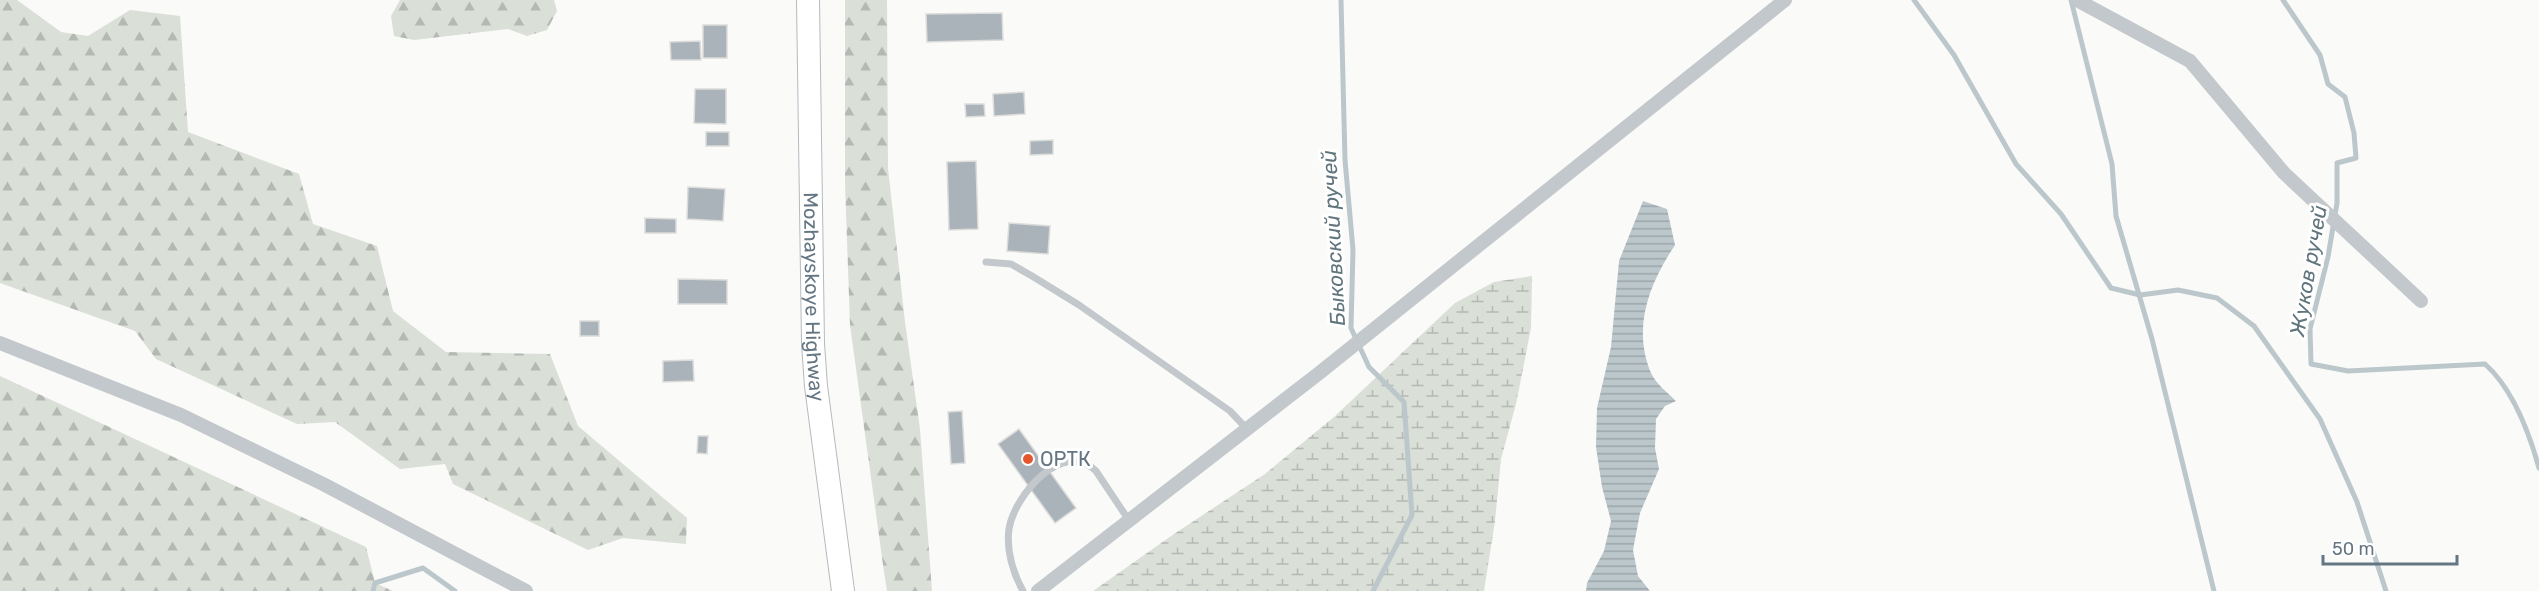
<svg xmlns="http://www.w3.org/2000/svg" width="2539" height="591" viewBox="0 0 2539 591" font-family="Rubik,sans-serif">
<style>
.forest{fill:url(#forest-firs)}
.wetland{fill:url(#wetland-marsh)}
.water{fill:url(#water-rules)}
.lines{fill:none;stroke-linecap:round;stroke-linejoin:round}
.stream{stroke:#bbc7cb;stroke-width:5}
.building{fill:#aab3b9;stroke:#dcdcda;stroke-width:1.5}
.primary-casing{stroke:#b5babe;stroke-width:24}
.service{stroke:#c3c8cc;stroke-width:7}
.minor{stroke:#c3c8cc;stroke-width:14}
.primary{stroke:#fff;stroke-width:22}
.poi-dot{fill:#e4572e;stroke:#fff;stroke-width:2}
.labels{text-anchor:middle;dominant-baseline:central;stroke-width:6;stroke-linejoin:round;paint-order:stroke}
.street-label{font-size:20px;fill:#657683;stroke:#fff}
.poi-label{font-size:20px;fill:#657683;stroke:#fff;text-anchor:start}
.water-label{font-size:21px;font-style:italic;fill:#60757c;stroke:#fff}
</style>
<defs>
<pattern id="forest-firs" width="22" height="20" patternUnits="userSpaceOnUse" patternTransform="scale(1.5)"><rect width="22" height="20" fill="#dadfd7"/><path d="M5 1l3.5 6h-7zM16 11l3.5 6h-7z" fill="#b4b9b4"/></pattern>
<pattern id="wetland-marsh" width="20" height="14" patternUnits="userSpaceOnUse" patternTransform="scale(1.5)"><rect width="20" height="14" fill="#dadfd7"/><path d="M1 5h8M5 5V1M11 12h8M15 12V8" fill="none" stroke="#b4b9b4"/></pattern>
<pattern id="water-rules" width="6" height="5" patternUnits="userSpaceOnUse" patternTransform="scale(1.5)"><rect width="6" height="5" fill="#bbc7cb"/><path d="M0 2.5h6" fill="none" stroke="#9ca6aa"/></pattern>
</defs>
<rect width="100%" height="100%" fill="#fafaf8"/>
<g class="forest">
<polygon points="0,0 17,0 61,32 88,36 130,10 180,16 188,132 299,174 313,224 377,246 393,311 446,352 550,354 578,426 687,518 686,544 623,538 588,550 453,484 445,464 400,469 335,422 297,424 156,359 135,331 0,283"/>
<polygon points="400,0 554,0 557,11 547,30 527,36 508,29 414,40 394,36 391,16"/>
<polygon points="845,0 887,0 888,168 905,322 920,429 932,591 887,591 884,572 850,325 845,183"/>
<polygon points="0,376 366,547 375,583 393,591 0,591"/>
</g>
<polygon class="wetland" points="1532,276 1531,328 1516,404 1501,459 1495,521 1484,591 1093,591 1174,534 1265,474 1334,417 1455,303 1494,282"/>
<path class="water" d="M1643,201L1667,209L1675,245C1649,284 1632,328 1651,373C1656,384 1668,393 1676,401L1665,406L1656,419L1655,448L1659,469L1640,513L1633,550L1638,576L1650,591H1586L1587,583L1604,551L1611,521L1602,487L1596,447L1597,408L1611,347L1619,261Z"/>
<g class="lines">
<g class="stream">
<polyline points="1341,0 1345,160 1353,250 1351,328 1369,367 1404,402 1412,515 1373,591"/>
<polyline points="1914,0 1954,55 2016,164 2061,214 2111,288 2140,295 2178,290 2217,298 2254,326 2320,419 2357,502 2386,591"/>
<polyline points="2071,0 2112,164 2116,216 2152,339 2214,591"/>
<path d="M2283,0L2320,55L2328,84L2345,97L2354,133L2356,158L2337,163V203L2328,257L2310,329L2311,364L2348,371L2485,364C2513,389 2529,432 2539,468"/>
<polyline points="373,591 375,583 423,568 455,591"/>
</g>
</g>
<g class="building">
<polygon points="1002,13 1003,40 927,42 926,14"/>
<rect x="703" y="25" width="24" height="33"/>
<polygon points="700,41 701,60 671,60 670,42"/>
<polygon points="695,89 726,89 726,124 694,123"/>
<polygon points="1024,92 1025,114 994,116 993,94"/>
<polygon points="965,104 984,104 985,116 966,117"/>
<rect x="706" y="132" width="23" height="14"/>
<polygon points="1053,140 1053,154 1030,155 1030,141"/>
<polygon points="976,161 978,229 949,230 947,162"/>
<polygon points="688,187 725,189 723,221 687,219"/>
<polygon points="645,218 676,219 676,233 645,233"/>
<polygon points="1009,223 1050,226 1048,254 1007,251"/>
<polygon points="678,279 727,280 727,304 678,304"/>
<rect x="580" y="321" width="19" height="15"/>
<polygon points="693,360 694,381 663,382 663,361"/>
<polygon points="962,411 965,463 951,464 948,412"/>
<polygon points="1019,429 1076,508 1055,523 998,444"/>
<polygon points="698,436 708,436 707,454 697,453"/>
</g>
<g class="lines">
<defs>
<g id="primary">
<path id="s1" d="M808,0L813,344L816,386L843,591"/>
</g>
</defs>
<use href="#primary" class="primary-casing"/>
<g class="service">
<polyline points="986,262 1011,264 1032,276 1079,305 1230,411 1247,429"/>
<path d="M1023,591C1013,573 1006,550 1009,529C1014,496 1063,438 1096,471L1130,522"/>
</g>
<g class="minor">
<polyline points="2077,0 2190,61 2284,173 2421,301"/>
<polyline points="0,343 181,415 323,484 526,591"/>
<polyline points="1038,591 1318,374 1785,0"/>
</g>
<use href="#primary" class="primary"/>
</g>
<circle class="poi-dot" cx="1028" cy="459" r="6"/>
<g class="labels">
<g class="street-label">
<text stroke="none"><textPath href="#s1" startOffset="297">Mozhayskoye Highway</textPath></text>
</g>
<g class="poi-label">
<text x="1040" y="459">ОРТК</text>
</g>
<g class="water-label">
<text transform="translate(1333 238) rotate(-93)">Быковский ручей</text>
<text transform="translate(2308 271) rotate(-80)">Жуков ручей</text>
</g>
</g>
<path d="M2323 555v9h134v-9" fill="none" stroke="#657683" stroke-width="3"/>
<text x="2332" y="555" font-size="18" fill="#657683" stroke="#ffffff" stroke-width="4.5" paint-order="stroke">50 m</text>
</svg>
